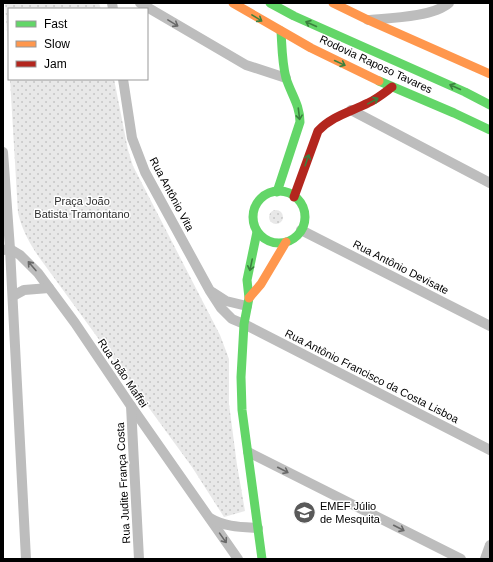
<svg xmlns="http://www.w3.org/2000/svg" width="493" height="562" viewBox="0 0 493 562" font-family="Arial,sans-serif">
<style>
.green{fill:url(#green-dots)}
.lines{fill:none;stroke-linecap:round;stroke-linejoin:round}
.street{stroke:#bdbdbd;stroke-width:10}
.fast{stroke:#63d668;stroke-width:9}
.slow{stroke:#ff974d;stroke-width:9}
.jam{stroke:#b3261e;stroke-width:9}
.oneway{stroke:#3b803e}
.oneway2{stroke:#686868}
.labels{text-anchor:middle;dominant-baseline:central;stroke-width:3;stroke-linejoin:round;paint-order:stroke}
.street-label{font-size:11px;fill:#000;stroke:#fff}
.park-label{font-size:11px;fill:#2d2d2d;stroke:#fff}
.poi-label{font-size:11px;fill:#000;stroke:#fff;text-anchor:start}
</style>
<defs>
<pattern id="green-dots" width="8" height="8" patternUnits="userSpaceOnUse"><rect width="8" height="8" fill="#e8e8e8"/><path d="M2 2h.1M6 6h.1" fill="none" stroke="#c5c5c5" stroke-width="1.8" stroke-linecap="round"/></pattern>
</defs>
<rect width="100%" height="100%" fill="#fff"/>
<g class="green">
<polygon points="5,3 99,3 101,9 9,9 9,62"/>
<path d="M10,79H114L128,150L133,166L220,335L229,359V404L237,465L245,511L224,517L192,467L44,264C32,248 23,233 18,213Z"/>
<circle cx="276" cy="217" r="7"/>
</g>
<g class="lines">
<g class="street">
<polyline points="112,3 113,9"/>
<polyline points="140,3 246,65 286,78"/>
<path d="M368,20C390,18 433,17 449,3"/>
<polyline points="123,79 132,138 145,172 210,291 221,308 232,319 244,324 490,450"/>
<polyline points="351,110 490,183"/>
<polyline points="3,152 10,249 26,559"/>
<polyline points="301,230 490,326"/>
<polyline points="3,250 10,249 20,255 38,273 75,323 131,406 238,559"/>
<polyline points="212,292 226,301 247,306"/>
<polyline points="13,296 24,290 49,288"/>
<polyline points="131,406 139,559"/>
<polyline points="248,452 461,559"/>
<path d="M210,518C225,527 240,527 258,528"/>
<polyline points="485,559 490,545"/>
</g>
<g class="fast">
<polyline points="270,3 294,16 465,92 490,105"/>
<polyline points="379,81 454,113 490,130"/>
<circle cx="279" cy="217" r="26"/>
<path d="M277,192L300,122C300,105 291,94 286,78C282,63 282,47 281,31"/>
<polyline points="257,232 247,280 249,298 244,324 241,377 242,410 262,559"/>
</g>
<g class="slow">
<polyline points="233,3 311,48 379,81"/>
<polyline points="333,3 368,20 490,74"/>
<polyline points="249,298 261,284 286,242"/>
</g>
<path class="jam" d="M294,197L318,131C332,116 350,112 368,103C377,99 384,93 392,87"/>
</g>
<defs><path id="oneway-shaft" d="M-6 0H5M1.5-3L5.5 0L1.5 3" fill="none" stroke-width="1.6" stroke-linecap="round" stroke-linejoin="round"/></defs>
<g class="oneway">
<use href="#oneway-shaft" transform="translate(257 18) rotate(32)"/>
<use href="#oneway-shaft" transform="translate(311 24) rotate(-156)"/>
<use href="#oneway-shaft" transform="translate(340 63) rotate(25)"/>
<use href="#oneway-shaft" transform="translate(455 87) rotate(-156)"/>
<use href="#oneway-shaft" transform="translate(373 101) rotate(-29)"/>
<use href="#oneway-shaft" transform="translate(299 114) rotate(83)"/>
<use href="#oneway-shaft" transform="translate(307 160) rotate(-71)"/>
<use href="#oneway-shaft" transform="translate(251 265) rotate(102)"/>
</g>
<g class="oneway2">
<use href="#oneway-shaft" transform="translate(173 23) rotate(31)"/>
<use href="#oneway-shaft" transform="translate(32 266) rotate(-131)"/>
<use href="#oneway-shaft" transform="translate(283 470) rotate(27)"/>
<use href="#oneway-shaft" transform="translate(399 528) rotate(27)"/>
<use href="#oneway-shaft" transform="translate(223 538) rotate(55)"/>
</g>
<defs>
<symbol id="school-disc" viewBox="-11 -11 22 22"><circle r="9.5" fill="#595959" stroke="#fff"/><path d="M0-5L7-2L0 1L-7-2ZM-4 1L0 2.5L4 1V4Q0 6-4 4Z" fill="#fff"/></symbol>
</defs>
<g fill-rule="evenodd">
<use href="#school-disc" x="292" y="500" width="25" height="25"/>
</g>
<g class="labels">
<g class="street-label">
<text transform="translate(376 64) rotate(25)">Rodovia Raposo Tavares</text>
<text transform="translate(172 194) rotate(62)">Rua Antônio Vita</text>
<text transform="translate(401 267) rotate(27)">Rua Antônio Devisate</text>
<text transform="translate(123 373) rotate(56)">Rua João Maffei</text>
<text transform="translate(372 376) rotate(27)">Rua Antônio Francisco da Costa Lisboa</text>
<text transform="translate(123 483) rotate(-93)">Rua Judite França Costa</text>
</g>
<g class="park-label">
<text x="82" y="201">Praça João<tspan x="82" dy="13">Batista Tramontano</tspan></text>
</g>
<g class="poi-label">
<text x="320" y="506">EMEF Júlio<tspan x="320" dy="13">de Mesquita</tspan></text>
</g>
</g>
<rect width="493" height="562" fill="none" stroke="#000000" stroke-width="8"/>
<rect x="8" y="8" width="140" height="72" fill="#ffffff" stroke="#999999"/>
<rect x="16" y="21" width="20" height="6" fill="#63d668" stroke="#999999"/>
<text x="44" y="28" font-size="12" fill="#000000">Fast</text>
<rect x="16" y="41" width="20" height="6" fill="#ff974d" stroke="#999999"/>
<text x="44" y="48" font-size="12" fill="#000000">Slow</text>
<rect x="16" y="61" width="20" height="6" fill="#b3261e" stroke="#999999"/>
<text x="44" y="68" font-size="12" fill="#000000">Jam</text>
</svg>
